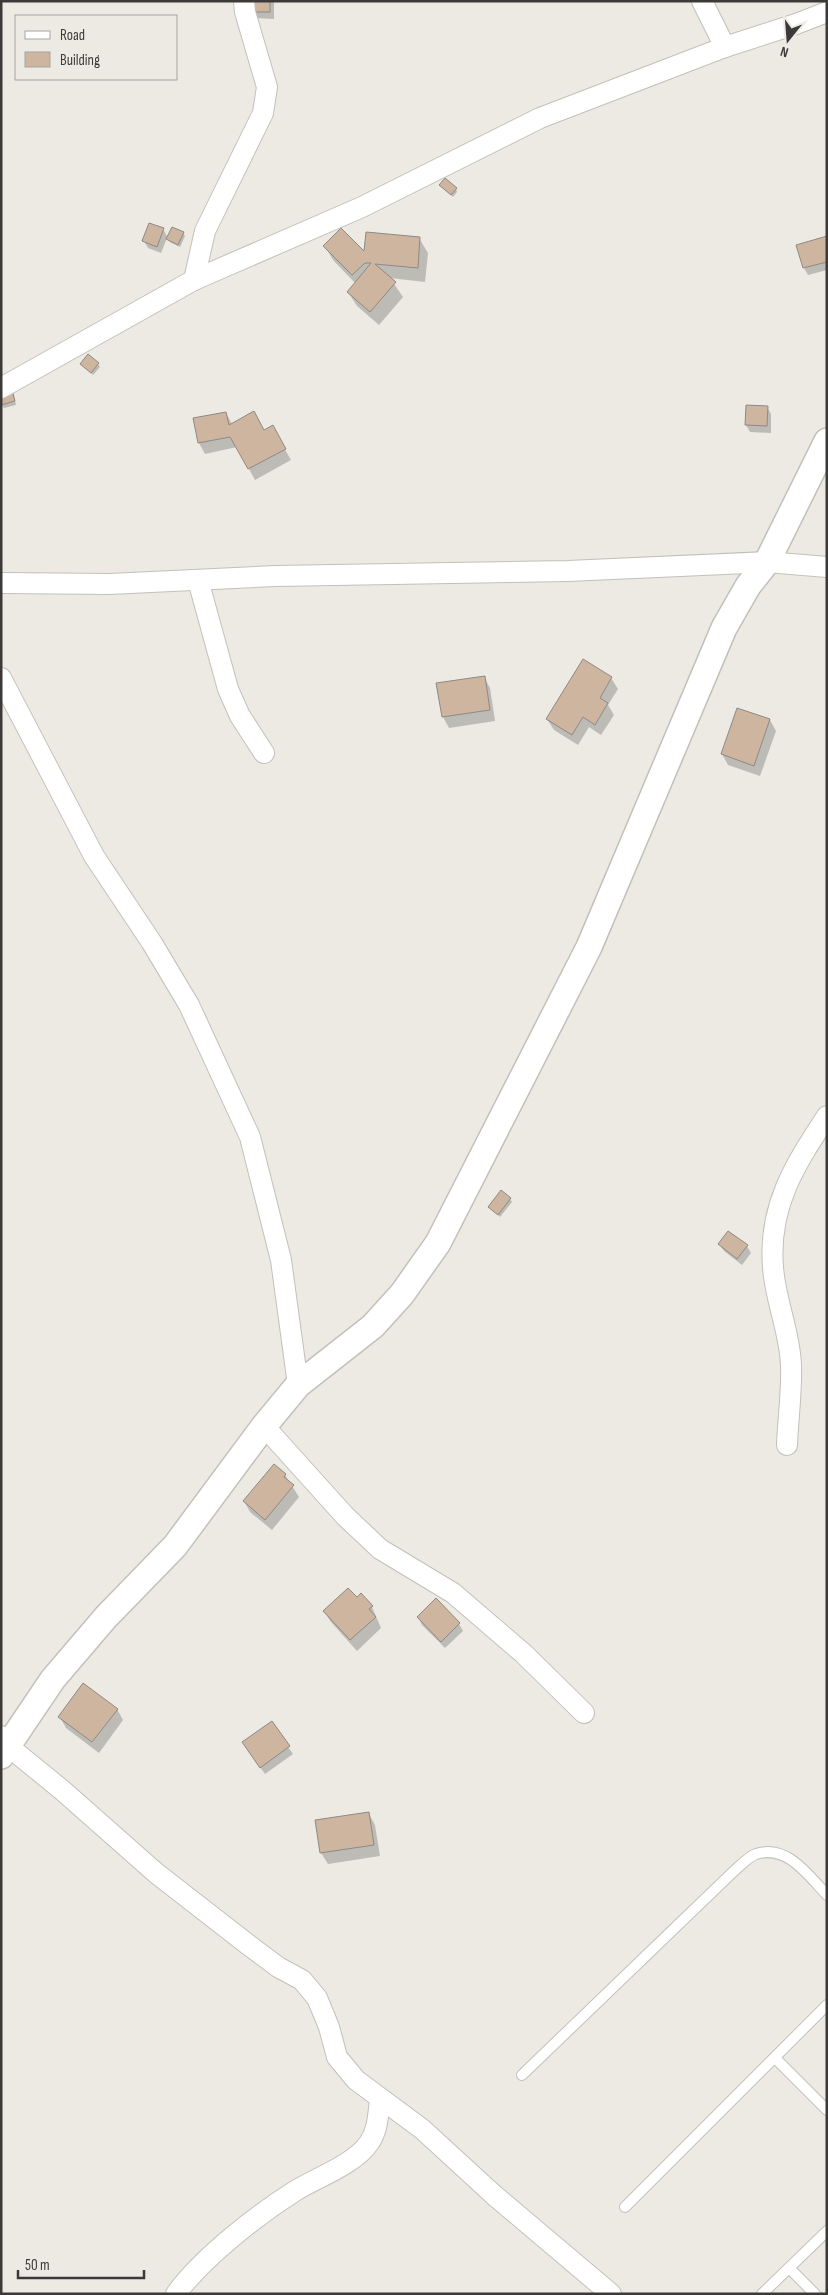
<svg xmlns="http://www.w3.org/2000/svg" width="828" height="2295" viewBox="0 0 828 2295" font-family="'Sofia Sans Condensed',sans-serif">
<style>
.shadow{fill:#0003}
.building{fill:#ceb5a0;stroke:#8e8985}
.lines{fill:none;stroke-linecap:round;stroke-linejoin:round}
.service-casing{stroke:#c3c0ba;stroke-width:12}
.minor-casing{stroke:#c3c0ba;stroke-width:22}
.tertiary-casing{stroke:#c3c0ba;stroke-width:28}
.service{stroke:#fff;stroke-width:10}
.minor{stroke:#fff;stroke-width:20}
.tertiary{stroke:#fff;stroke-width:25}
</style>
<rect width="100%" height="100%" fill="#edeae3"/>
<g class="shadow">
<polygon points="248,1 274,1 274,19 252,18"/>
<polygon points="440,185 456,189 457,192 453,197"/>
<polygon points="163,229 168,238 183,233 185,236 180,247 170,242 167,238 161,253 148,248 144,241"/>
<polygon points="827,237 827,270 808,275 804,268"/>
<polygon points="419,238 428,253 425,282 390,278 403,297 379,325 357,306 348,292 355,283 333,260 325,246 366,254"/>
<polygon points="81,364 98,364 100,367 93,375"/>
<polygon points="12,387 16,405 4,408 2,405"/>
<polygon points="767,407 771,414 771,433 750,432 746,425"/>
<polygon points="226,413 232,424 264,432 272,427 291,460 255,480 237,447 205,454 199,443"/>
<polygon points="583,661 611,678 618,689 608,705 614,715 601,735 589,727 578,745 554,730 547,719"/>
<polygon points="484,677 490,688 495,721 449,728 443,717 438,684"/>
<polygon points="737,709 770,720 776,731 760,776 728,765 722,754"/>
<polygon points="510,1199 512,1202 500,1217 490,1207"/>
<polygon points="719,1244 747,1246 751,1253 742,1265 724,1251"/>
<polygon points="285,1475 299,1497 272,1530 250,1512 244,1501"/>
<polygon points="436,1600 459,1624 463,1631 445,1648 422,1625 418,1617"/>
<polygon points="372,1607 381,1628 357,1651 331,1622 324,1611"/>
<polygon points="117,1709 123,1720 99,1753 66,1728 60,1717"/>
<polygon points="271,1722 293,1754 265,1774 247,1749"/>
<polygon points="369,1814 375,1825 380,1856 328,1864 321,1853"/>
</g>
<g class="building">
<polygon points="247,1 270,1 270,12 246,12"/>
<polygon points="445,178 457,188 451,195 439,185"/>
<polygon points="149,223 164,228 157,247 142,241"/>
<polygon points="172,227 184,232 178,245 166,239"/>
<polygon points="341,228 364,251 366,232 420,237 418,268 375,264 396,282 370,312 347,292 371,263 365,263 352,275 323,246"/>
<polygon points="827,236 827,262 803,268 796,245"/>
<polygon points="88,354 99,363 91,373 80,364"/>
<polygon points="10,383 15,401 1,405 1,385"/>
<polygon points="746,405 768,406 767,426 745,425"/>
<polygon points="254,411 264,430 273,425 286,449 248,469 230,437 198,443 193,418 226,412 229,425"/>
<polygon points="583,659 612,677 600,698 608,703 595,725 583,717 572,735 546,719"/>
<polygon points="485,676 490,710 442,717 436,683"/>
<polygon points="737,708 770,719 754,766 721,754"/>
<polygon points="501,1190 511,1198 498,1215 488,1207"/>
<polygon points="728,1231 748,1245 737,1259 718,1244"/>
<polygon points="274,1464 286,1474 284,1477 294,1485 265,1520 243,1501"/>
<polygon points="348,1588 357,1597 361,1593 373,1606 369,1609 376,1617 350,1640 323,1611"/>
<polygon points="436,1598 460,1623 441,1642 417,1617"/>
<polygon points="83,1683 118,1709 92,1742 58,1717"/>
<polygon points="272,1721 290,1746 260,1768 242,1742"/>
<polygon points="369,1812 374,1845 320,1853 315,1820"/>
</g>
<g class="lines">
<defs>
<g id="service">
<polyline points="775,2058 827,2110"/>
<path d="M522,2075L734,1871C740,1866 748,1857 756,1854C787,1844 808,1875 827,1895"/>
<polyline points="625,2207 827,2005"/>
<polyline points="789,2268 815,2294"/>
<polyline points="762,2294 827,2231"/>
</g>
<g id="minor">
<polyline points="702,1 725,47"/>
<polyline points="194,280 205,231 263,113 267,87 245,12 244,1"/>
<polyline points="1,388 194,280 362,207 540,118 725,47 796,24 827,12"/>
<polyline points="198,580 228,689 240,716 264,753"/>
<polyline points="1,583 109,584 275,576 568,571 767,562 827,567"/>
<polyline points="1,678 94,856 152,943 189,1005 250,1137 281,1260 298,1385"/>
<polyline points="264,1426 345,1516 380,1549 453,1593 524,1654 584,1713"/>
<path d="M787,1445C788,1419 792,1391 791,1365C790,1332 775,1300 773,1267C768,1206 795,1165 827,1116"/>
<polyline points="1,1736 8,1746 62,1790 156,1873 246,1943 278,1967 302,1980 317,1998 329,2027 337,2057 356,2080 422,2129 494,2195 611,2294"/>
<path d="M176,2294C202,2258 257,2215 295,2191C316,2178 355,2164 369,2143C378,2130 378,2115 380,2100"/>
</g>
<polyline id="tertiary" points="1,1756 53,1679 106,1617 175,1546 264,1426 298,1385 373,1326 402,1294 438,1243 589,947 724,628 748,586 767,562 827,441"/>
</defs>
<use href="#service" class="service-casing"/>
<use href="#minor" class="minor-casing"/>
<use href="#tertiary" class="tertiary-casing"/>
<use href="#service" class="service"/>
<use href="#minor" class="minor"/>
<use href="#tertiary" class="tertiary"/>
</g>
<rect width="828" height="2295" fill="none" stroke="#3c3a38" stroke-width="5"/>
<rect x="15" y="15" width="162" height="65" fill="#edeae3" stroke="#a6a49f"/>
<rect x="25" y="31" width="25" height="8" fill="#ffffff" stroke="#a6a49f"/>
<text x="60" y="40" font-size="15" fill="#3c3a38">Road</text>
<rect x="25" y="52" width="25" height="15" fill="#ceb5a0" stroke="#a6a49f"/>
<text x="60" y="65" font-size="15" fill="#3c3a38">Building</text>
<g transform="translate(788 40) rotate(197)" stroke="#edeae3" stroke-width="4" paint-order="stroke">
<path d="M0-4L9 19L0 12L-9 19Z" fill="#3c3a38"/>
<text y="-8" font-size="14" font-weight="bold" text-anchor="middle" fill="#3c3a38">N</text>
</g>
<path d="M18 2270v8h126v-8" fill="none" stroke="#3c3a38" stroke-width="2.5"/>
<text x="25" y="2270" font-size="15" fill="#3c3a38" stroke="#edeae3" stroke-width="4" paint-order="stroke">50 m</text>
</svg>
